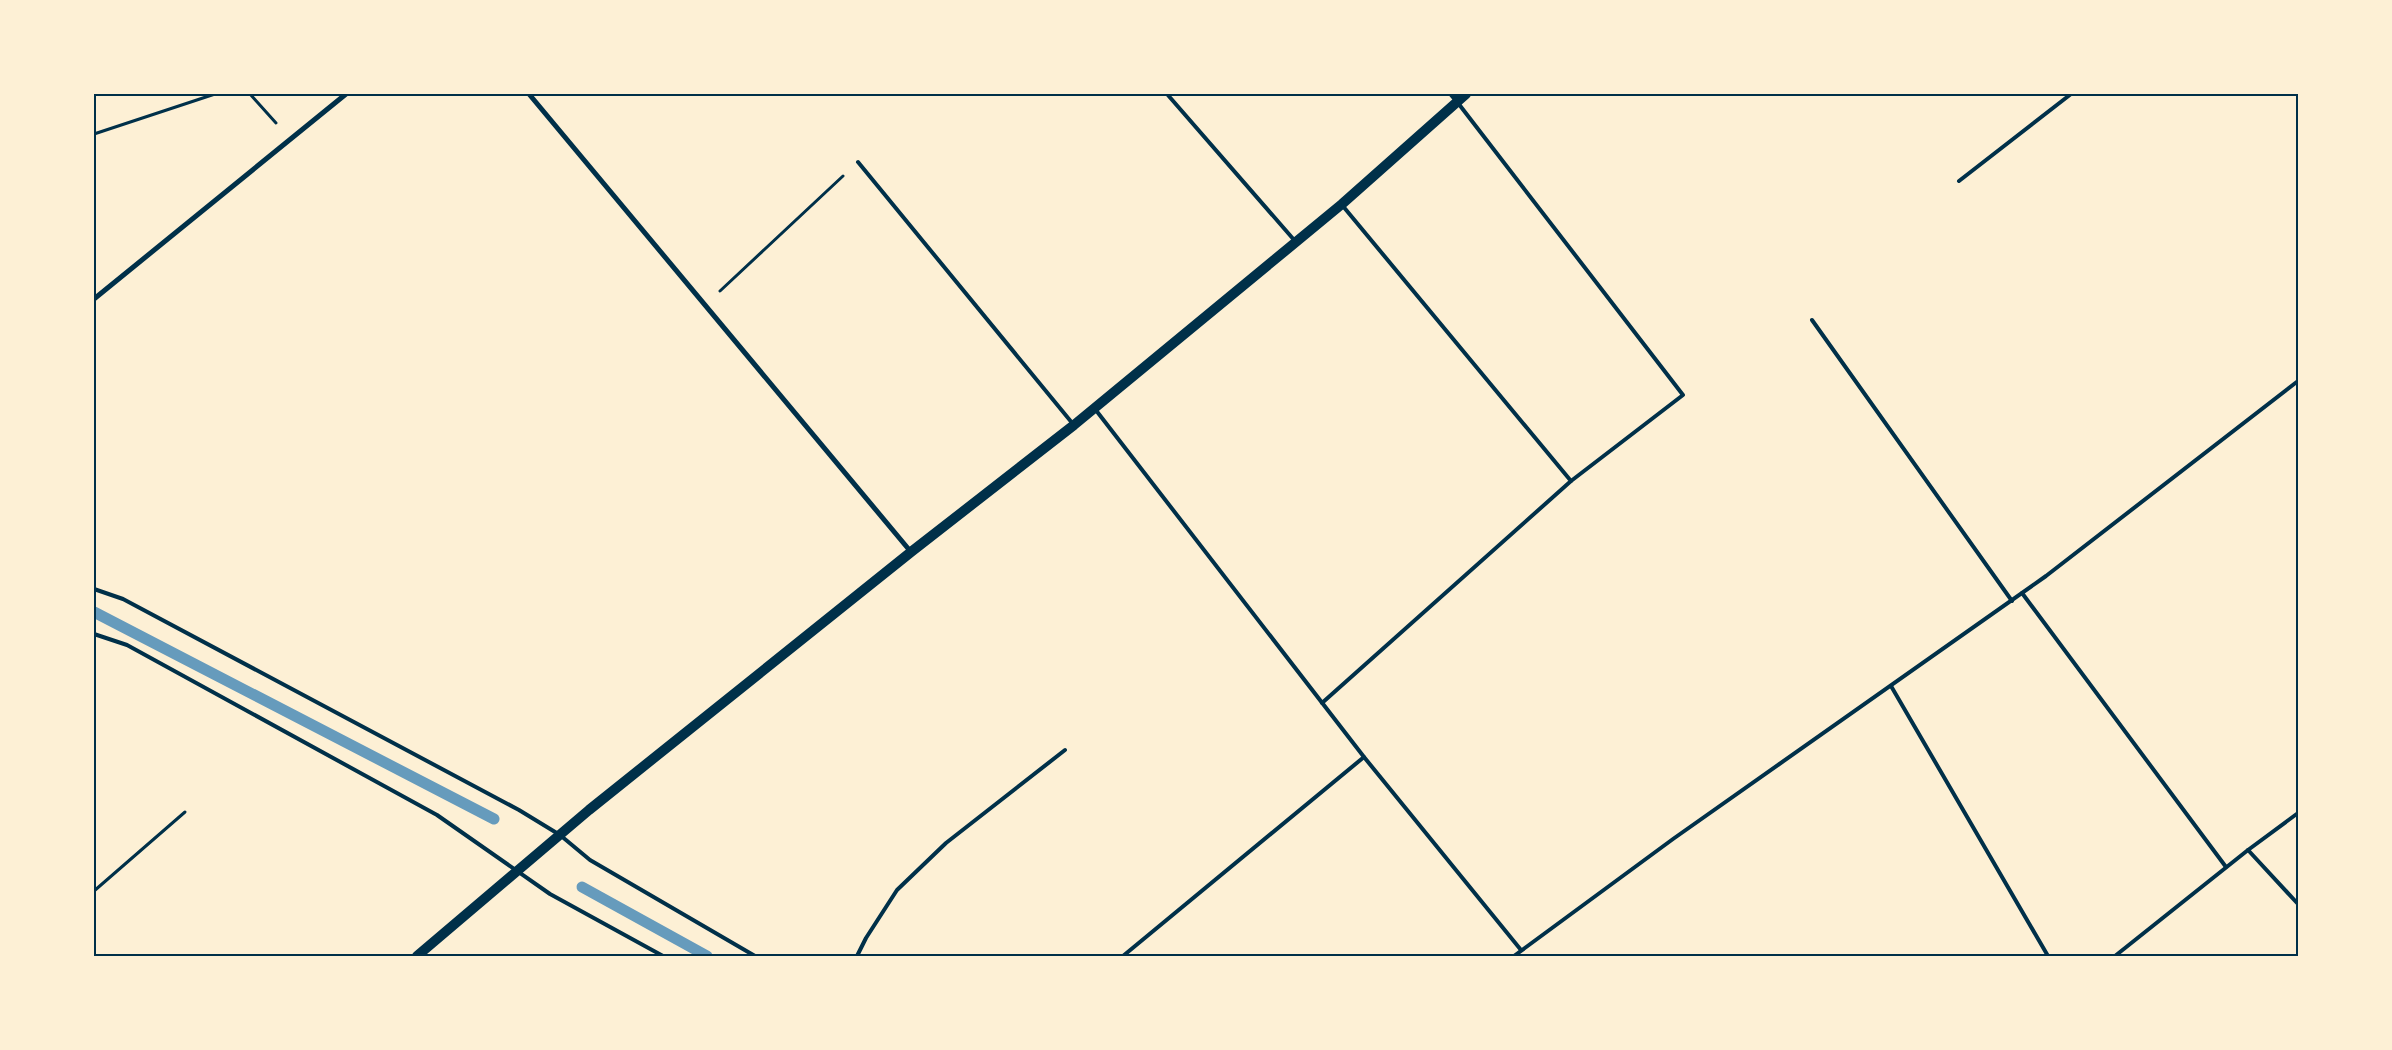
<svg xmlns="http://www.w3.org/2000/svg" width="2392" height="1050" viewBox="0 0 2392 1050" font-family="Barlow,sans-serif">
<style>
.lines{fill:none;stroke-linecap:round;stroke-linejoin:round}
.stream{stroke:#669bbc;stroke-width:11}
.path{stroke:#003049;stroke-width:3}
.service{stroke:#003049;stroke-width:4}
.minor{stroke:#003049;stroke-width:5}
.secondary{stroke:#003049;stroke-width:10}
.neatline{fill:none;stroke:#003049;stroke-width:2}
</style>
<rect width="100%" height="100%" fill="#fdf0d5"/>
<g class="lines">
<g class="stream">
<polyline points="94,612 494,819"/>
<polyline points="582,887 707,956"/>
</g>
<g class="path">
<polyline points="250,94 276,123"/>
<polyline points="94,134 215,94"/>
<polyline points="720,291 843,176"/>
<polyline points="94,891 185,812"/>
</g>
<g class="service">
<polyline points="1167,94 1295,241"/>
<polyline points="1458,103 1683,395 1571,481"/>
<polyline points="858,162 1073,424"/>
<polyline points="1959,181 2071,94"/>
<polyline points="1812,320 2012,601"/>
<polyline points="1095,409 1364,757 1521,950"/>
<polyline points="94,589 123,599 519,810 560,835 590,860 755,956"/>
<polyline points="2022,593 2226,867"/>
<polyline points="94,634 127,645 437,815 550,894 663,956"/>
<polyline points="1891,686 2048,956"/>
<polyline points="1322,703 1571,481 1342,205"/>
<polyline points="2248,850 2298,904"/>
<polyline points="857,956 866,938 897,890 946,843 1065,750"/>
<polyline points="1123,956 1364,757"/>
<polyline points="1514,956 1673,839 2046,576 2298,381"/>
<polyline points="2115,956 2248,850 2298,813"/>
</g>
<g class="minor">
<polyline points="529,94 911,552"/>
<polyline points="1451,94 1457,101"/>
<polyline points="94,299 346,94"/>
</g>
<polyline class="secondary" points="417,956 589,810 911,552 1074,425 1342,204 1466,94"/>
</g>
<rect width="2392" height="1050" fill="none" stroke="#fdf0d5" stroke-width="190"/>
<rect x="95" y="95" width="2202" height="860" class="neatline"/>
</svg>
